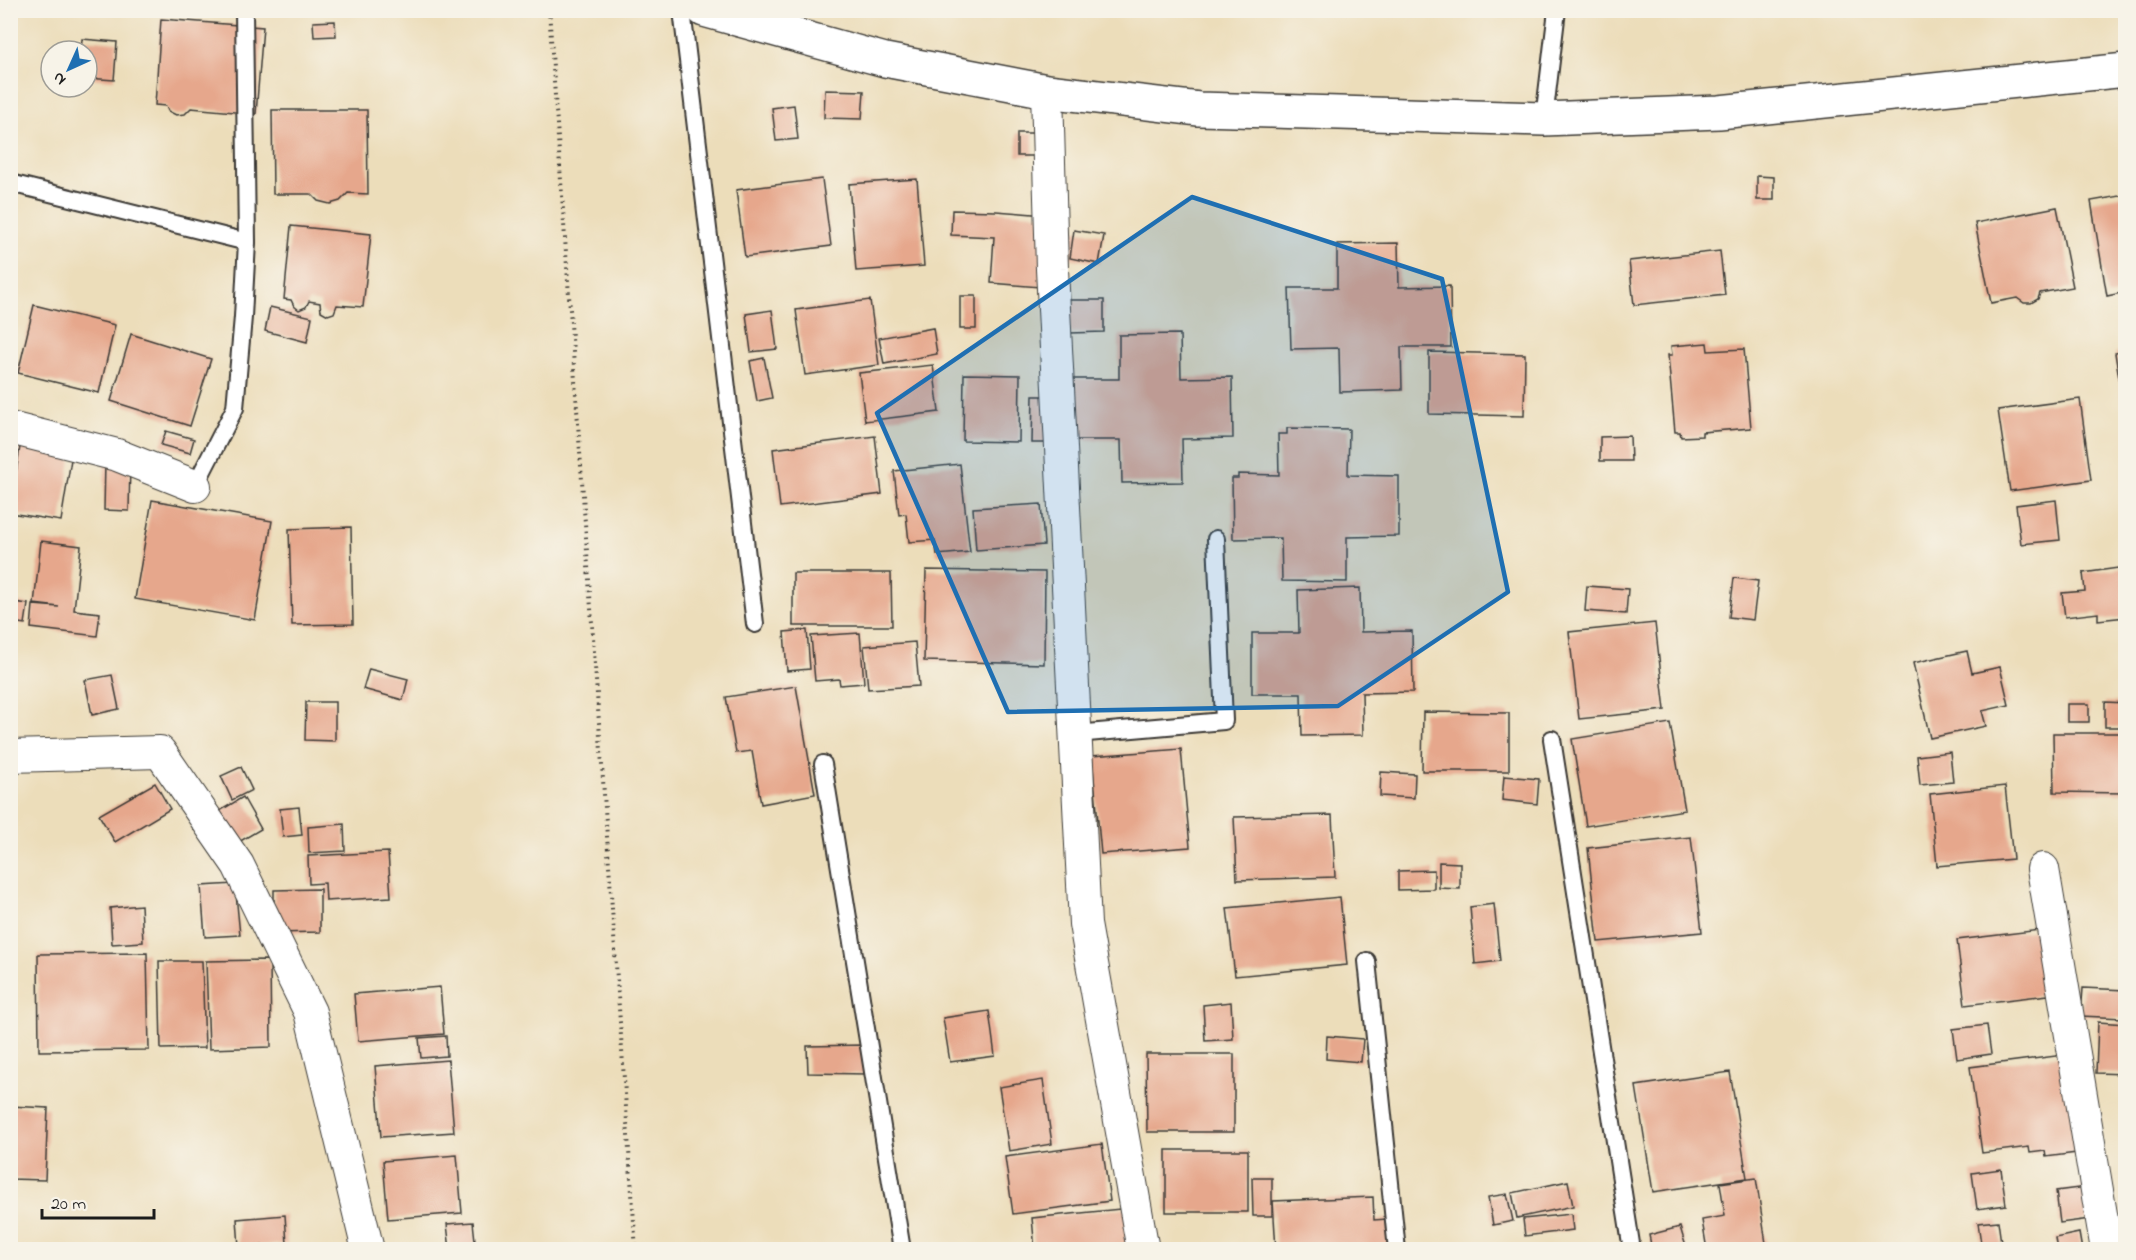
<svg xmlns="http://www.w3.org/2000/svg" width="2136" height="1260" viewBox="0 0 2136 1260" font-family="'Indie Flower',sans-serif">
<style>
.building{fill:#e6a78c}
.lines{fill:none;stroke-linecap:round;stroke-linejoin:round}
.lane-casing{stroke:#3b3934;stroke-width:20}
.street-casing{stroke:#3b3934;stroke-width:34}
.secondary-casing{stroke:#3b3934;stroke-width:36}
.path{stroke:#3b3934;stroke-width:4;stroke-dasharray:1.5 4.5;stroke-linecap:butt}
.lane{stroke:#fff;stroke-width:16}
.street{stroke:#fff;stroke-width:32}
.secondary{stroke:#fff;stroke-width:33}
.marked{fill:#1f6fb2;fill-opacity:0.2;stroke:#1f6fb2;stroke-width:4.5;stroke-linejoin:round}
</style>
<rect width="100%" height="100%" fill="#f7f3e8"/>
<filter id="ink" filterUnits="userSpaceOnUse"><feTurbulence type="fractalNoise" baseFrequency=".0167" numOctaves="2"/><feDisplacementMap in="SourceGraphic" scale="12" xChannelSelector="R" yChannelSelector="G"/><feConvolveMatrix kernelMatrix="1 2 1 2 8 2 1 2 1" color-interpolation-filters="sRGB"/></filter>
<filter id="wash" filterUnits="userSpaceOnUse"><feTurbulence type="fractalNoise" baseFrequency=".008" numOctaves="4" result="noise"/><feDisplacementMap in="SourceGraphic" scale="24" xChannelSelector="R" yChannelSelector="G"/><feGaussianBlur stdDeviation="1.35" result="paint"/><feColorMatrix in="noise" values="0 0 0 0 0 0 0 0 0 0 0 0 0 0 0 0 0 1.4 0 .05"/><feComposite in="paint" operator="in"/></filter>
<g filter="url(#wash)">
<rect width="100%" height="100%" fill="#ecddba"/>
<g id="blocks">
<g class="building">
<polygon points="161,19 263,27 256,114 191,108 185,114 176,115 168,111 166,106 155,105"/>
<polygon points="335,21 336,36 314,37 313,22"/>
<polygon points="82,39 117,42 114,80 87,78 87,51 81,51"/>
<polygon points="825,90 864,91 862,119 824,118"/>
<polygon points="794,105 798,139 776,141 772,108"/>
<polygon points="272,110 367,110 368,194 348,193 340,201 330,204 318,201 311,194 273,194"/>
<rect x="1017" y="133" width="16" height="23"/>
<polygon points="1757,176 1774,177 1774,200 1757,200"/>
<polygon points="822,179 831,246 745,257 736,190"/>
<polygon points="917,179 924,266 856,271 849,184"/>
<polygon points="2126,195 2126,292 2107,296 2091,201"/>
<polygon points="2057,207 2073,287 2040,293 2038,299 2031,303 2024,303 2017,298 1991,303 1975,223"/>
<polygon points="952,210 996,211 1045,215 1040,287 991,283 994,237 951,235"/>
<polygon points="291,226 371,234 363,307 337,305 334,313 328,315 321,311 320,303 309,301 306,307 299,310 294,306 291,300 284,299"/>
<polygon points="1074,230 1104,235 1099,264 1070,258"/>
<polygon points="1398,243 1399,287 1450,286 1451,347 1401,347 1402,390 1340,392 1339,348 1291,349 1289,288 1337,288 1337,244"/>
<polygon points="1720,251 1725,295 1634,305 1629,261"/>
<rect x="960" y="296" width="16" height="33"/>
<polygon points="870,300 879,365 805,375 796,310"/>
<polygon points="1069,300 1104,300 1104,332 1070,333"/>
<polygon points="34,305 115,325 99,393 18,373"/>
<polygon points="270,307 312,317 307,342 265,331"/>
<polygon points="772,310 777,349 751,352 746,314"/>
<polygon points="933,328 937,354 884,364 879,338"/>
<polygon points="131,334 211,359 190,426 111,401"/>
<polygon points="1180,334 1181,378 1232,377 1233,438 1182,439 1183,482 1122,483 1121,440 1073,440 1071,379 1119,379 1119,335"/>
<polygon points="1707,343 1708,351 1744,349 1751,428 1702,432 1702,436 1681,437 1680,432 1675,432 1668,355 1672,355 1671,346"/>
<polygon points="2126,351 2126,409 2124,409 2115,353"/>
<polygon points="1429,352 1525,354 1524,416 1429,414"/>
<polygon points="764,358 772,398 757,401 750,361"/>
<polygon points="933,365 939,412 865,421 859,373"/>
<polygon points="964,374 1020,375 1019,442 963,441"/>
<polygon points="1033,396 1051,396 1050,443 1032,443"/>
<polygon points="2080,399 2091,480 2010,491 1998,410"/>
<polygon points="1287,428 1349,429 1348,475 1399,476 1399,536 1347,537 1347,582 1282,581 1281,538 1233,539 1232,478 1238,478 1238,474 1279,475 1278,434 1287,434"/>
<polygon points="166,431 194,439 190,453 161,445"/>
<polygon points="875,436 882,494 780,507 773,449"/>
<polygon points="1630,436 1631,461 1600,461 1600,437"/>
<polygon points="21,440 73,447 61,521 10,513"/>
<polygon points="105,462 130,462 129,511 104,510"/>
<polygon points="960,464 970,552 937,555 935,540 909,542 906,514 899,515 894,471"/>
<polygon points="152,500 272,521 255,620 135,599"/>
<polygon points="2056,500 2060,540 2021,544 2016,505"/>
<polygon points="1041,504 1044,545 976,550 973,508"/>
<polygon points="351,527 353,624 292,625 289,529"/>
<polygon points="41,541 81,546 74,610 100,613 97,636 31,628 33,605 59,607 34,604"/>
<polygon points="2125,567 2126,617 2098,620 2098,613 2065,617 2062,593 2085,591 2083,573"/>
<polygon points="926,570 1045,572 1044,664 924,661"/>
<polygon points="793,573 891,573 892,626 793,626"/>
<polygon points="1734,578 1758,581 1753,620 1729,617"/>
<polygon points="1587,586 1628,589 1626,614 1585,611"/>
<polygon points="1360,588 1361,632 1412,631 1413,692 1362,693 1363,735 1302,736 1301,694 1252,694 1252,633 1299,633 1298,590"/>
<polygon points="14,602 28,604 25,624 12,622"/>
<polygon points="1655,623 1665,710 1579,719 1569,632"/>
<polygon points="807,630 810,669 787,671 784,632"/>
<polygon points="860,633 864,683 840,685 839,679 815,681 811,636"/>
<polygon points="915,642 919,686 868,689 864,646"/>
<polygon points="1967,651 1972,673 2000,667 2009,705 1982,711 1986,726 1930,738 1913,663"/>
<polygon points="369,669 408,679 403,700 363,689"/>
<polygon points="112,675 119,709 92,715 85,680"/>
<polygon points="796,686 815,794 761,804 752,751 736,753 726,697"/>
<polygon points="306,702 335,702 335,741 305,740"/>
<polygon points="2105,702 2126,703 2126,727 2105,727"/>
<rect x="2067" y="704" width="22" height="18"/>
<polygon points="1423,712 1509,713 1509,771 1422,771"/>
<polygon points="1670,723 1685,810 1586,826 1572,739"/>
<polygon points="2053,733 2126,733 2126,793 2054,792"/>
<polygon points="1181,749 1190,847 1101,854 1092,756"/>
<polygon points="1950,752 1953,782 1920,785 1917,756"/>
<polygon points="241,767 252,790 232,800 221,776"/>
<polygon points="1381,772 1415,774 1414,798 1380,796"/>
<polygon points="1504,776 1539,779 1537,804 1502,800"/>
<polygon points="155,783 170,809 115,842 99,815"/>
<polygon points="2005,786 2013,859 1937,866 1930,794"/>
<polygon points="243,797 261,829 232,846 213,815"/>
<polygon points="299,807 302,835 283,837 280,809"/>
<polygon points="1332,815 1335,877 1237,880 1234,817"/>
<polygon points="344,824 345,851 309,853 308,827"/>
<polygon points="1691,837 1702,932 1598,942 1588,848"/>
<polygon points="388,852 391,897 326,901 325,883 309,884 308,856"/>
<polygon points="1439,862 1460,863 1460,889 1439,888"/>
<polygon points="1434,870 1434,889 1398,890 1398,871"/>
<polygon points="235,884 240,935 205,937 201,886"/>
<polygon points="320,889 320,932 274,933 274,890"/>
<polygon points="1340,897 1347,965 1235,976 1227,908"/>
<polygon points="1494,904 1500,961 1475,964 1470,907"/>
<polygon points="141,905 143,942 112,944 110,908"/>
<polygon points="2040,930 2048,995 1965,1005 1957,940"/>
<polygon points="147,953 149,1050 39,1051 38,954"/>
<polygon points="270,960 271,1047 209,1049 206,961"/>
<polygon points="159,961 202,961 205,1048 161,1049"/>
<polygon points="440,987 444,1034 358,1041 354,994"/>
<polygon points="2083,988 2125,990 2123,1018 2081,1016"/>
<polygon points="1231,1002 1233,1039 1205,1041 1203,1005"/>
<polygon points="989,1011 995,1056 950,1062 943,1018"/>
<polygon points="2098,1022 2126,1024 2126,1074 2096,1073"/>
<polygon points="1987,1025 1991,1054 1957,1059 1953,1029"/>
<polygon points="446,1036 447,1056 421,1058 419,1038"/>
<polygon points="1327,1036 1363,1039 1361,1062 1326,1059"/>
<polygon points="865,1045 866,1074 808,1073 807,1046"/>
<polygon points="1146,1054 1234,1054 1234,1132 1147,1132"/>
<polygon points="2071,1054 2084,1152 2046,1157 2045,1151 2030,1153 2029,1147 1982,1153 1970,1067"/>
<polygon points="448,1060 454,1132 381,1137 375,1066"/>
<polygon points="1730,1072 1747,1178 1653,1192 1636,1086"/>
<polygon points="1043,1080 1052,1144 1009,1151 999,1087"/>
<polygon points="10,1106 48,1108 45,1180 10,1179"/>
<polygon points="1102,1144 1110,1201 1013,1214 1005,1157"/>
<rect x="1166" y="1150" width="82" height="62"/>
<polygon points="457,1155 462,1213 388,1219 383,1161"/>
<polygon points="2001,1169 2006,1205 1977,1209 1972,1173"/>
<polygon points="1252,1178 1272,1178 1272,1216 1253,1216"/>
<polygon points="1756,1178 1767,1250 1707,1250 1702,1220 1725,1216 1720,1183"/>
<polygon points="1568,1181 1573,1206 1517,1218 1512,1193"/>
<polygon points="2086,1187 2090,1219 2060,1223 2056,1191"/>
<polygon points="1507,1194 1513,1221 1493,1225 1488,1197"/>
<polygon points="1373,1197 1374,1220 1387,1219 1395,1250 1276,1250 1273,1201"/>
<polygon points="1130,1208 1134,1250 1035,1250 1032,1218"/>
<polygon points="1571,1214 1573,1230 1525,1236 1523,1219"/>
<polygon points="285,1215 287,1244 239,1247 237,1219"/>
<polygon points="1998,1221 2002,1250 1982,1250 1978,1223"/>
<polygon points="473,1222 476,1250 450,1250 447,1224"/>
<polygon points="1680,1227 1687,1250 1652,1250 1649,1235"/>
<polygon points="2079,1233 2082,1250 2057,1250 2055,1238"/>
</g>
</g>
</g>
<g filter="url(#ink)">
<use href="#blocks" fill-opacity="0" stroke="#3b3934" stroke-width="1.5"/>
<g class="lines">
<defs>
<g id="lane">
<polyline points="682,10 755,624"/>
<polyline points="1544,119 1557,10"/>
<polyline points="10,183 247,242"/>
<polyline points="195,486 235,408 243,317 247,242 244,10"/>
<polyline points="1076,734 1224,721 1216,539"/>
<polyline points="1552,739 1632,1250"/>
<polyline points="823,764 902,1250"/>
<polyline points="1367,961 1397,1250"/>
</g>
<g id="street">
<polyline points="1047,91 1052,269 1085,924 1143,1250"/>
<polyline points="10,428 117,455 195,486"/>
<polyline points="10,756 160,752 238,865 310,1012 368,1250"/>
<polyline points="2043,869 2107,1250"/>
</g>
<polyline id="secondary" points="704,10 885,60 1047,91 1199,109 1544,119 1719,112 2126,70"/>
</defs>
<use href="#lane" class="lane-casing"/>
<use href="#street" class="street-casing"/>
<use href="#secondary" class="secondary-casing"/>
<polyline class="path" points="549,10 636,1250"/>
<use href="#lane" class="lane"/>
<use href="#street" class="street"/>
<use href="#secondary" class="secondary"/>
</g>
</g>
<path class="marked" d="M1192,197L1442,279L1508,592L1338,706L1008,712L877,413Z"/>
<rect width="2136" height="1260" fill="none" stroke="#f7f3e8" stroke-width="36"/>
<g transform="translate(69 69) rotate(225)"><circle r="28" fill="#f7f3e8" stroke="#9f9d96" stroke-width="1.5"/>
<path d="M0-4.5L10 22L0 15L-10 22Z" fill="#1f6fb2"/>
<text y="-9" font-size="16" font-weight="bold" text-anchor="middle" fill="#1c1c1c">N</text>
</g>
<path d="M42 1209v9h112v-9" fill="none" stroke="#1c1c1c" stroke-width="3"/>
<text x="51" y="1209" font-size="18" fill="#1c1c1c" stroke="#f7f3e8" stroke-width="4.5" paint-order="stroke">20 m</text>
</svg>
